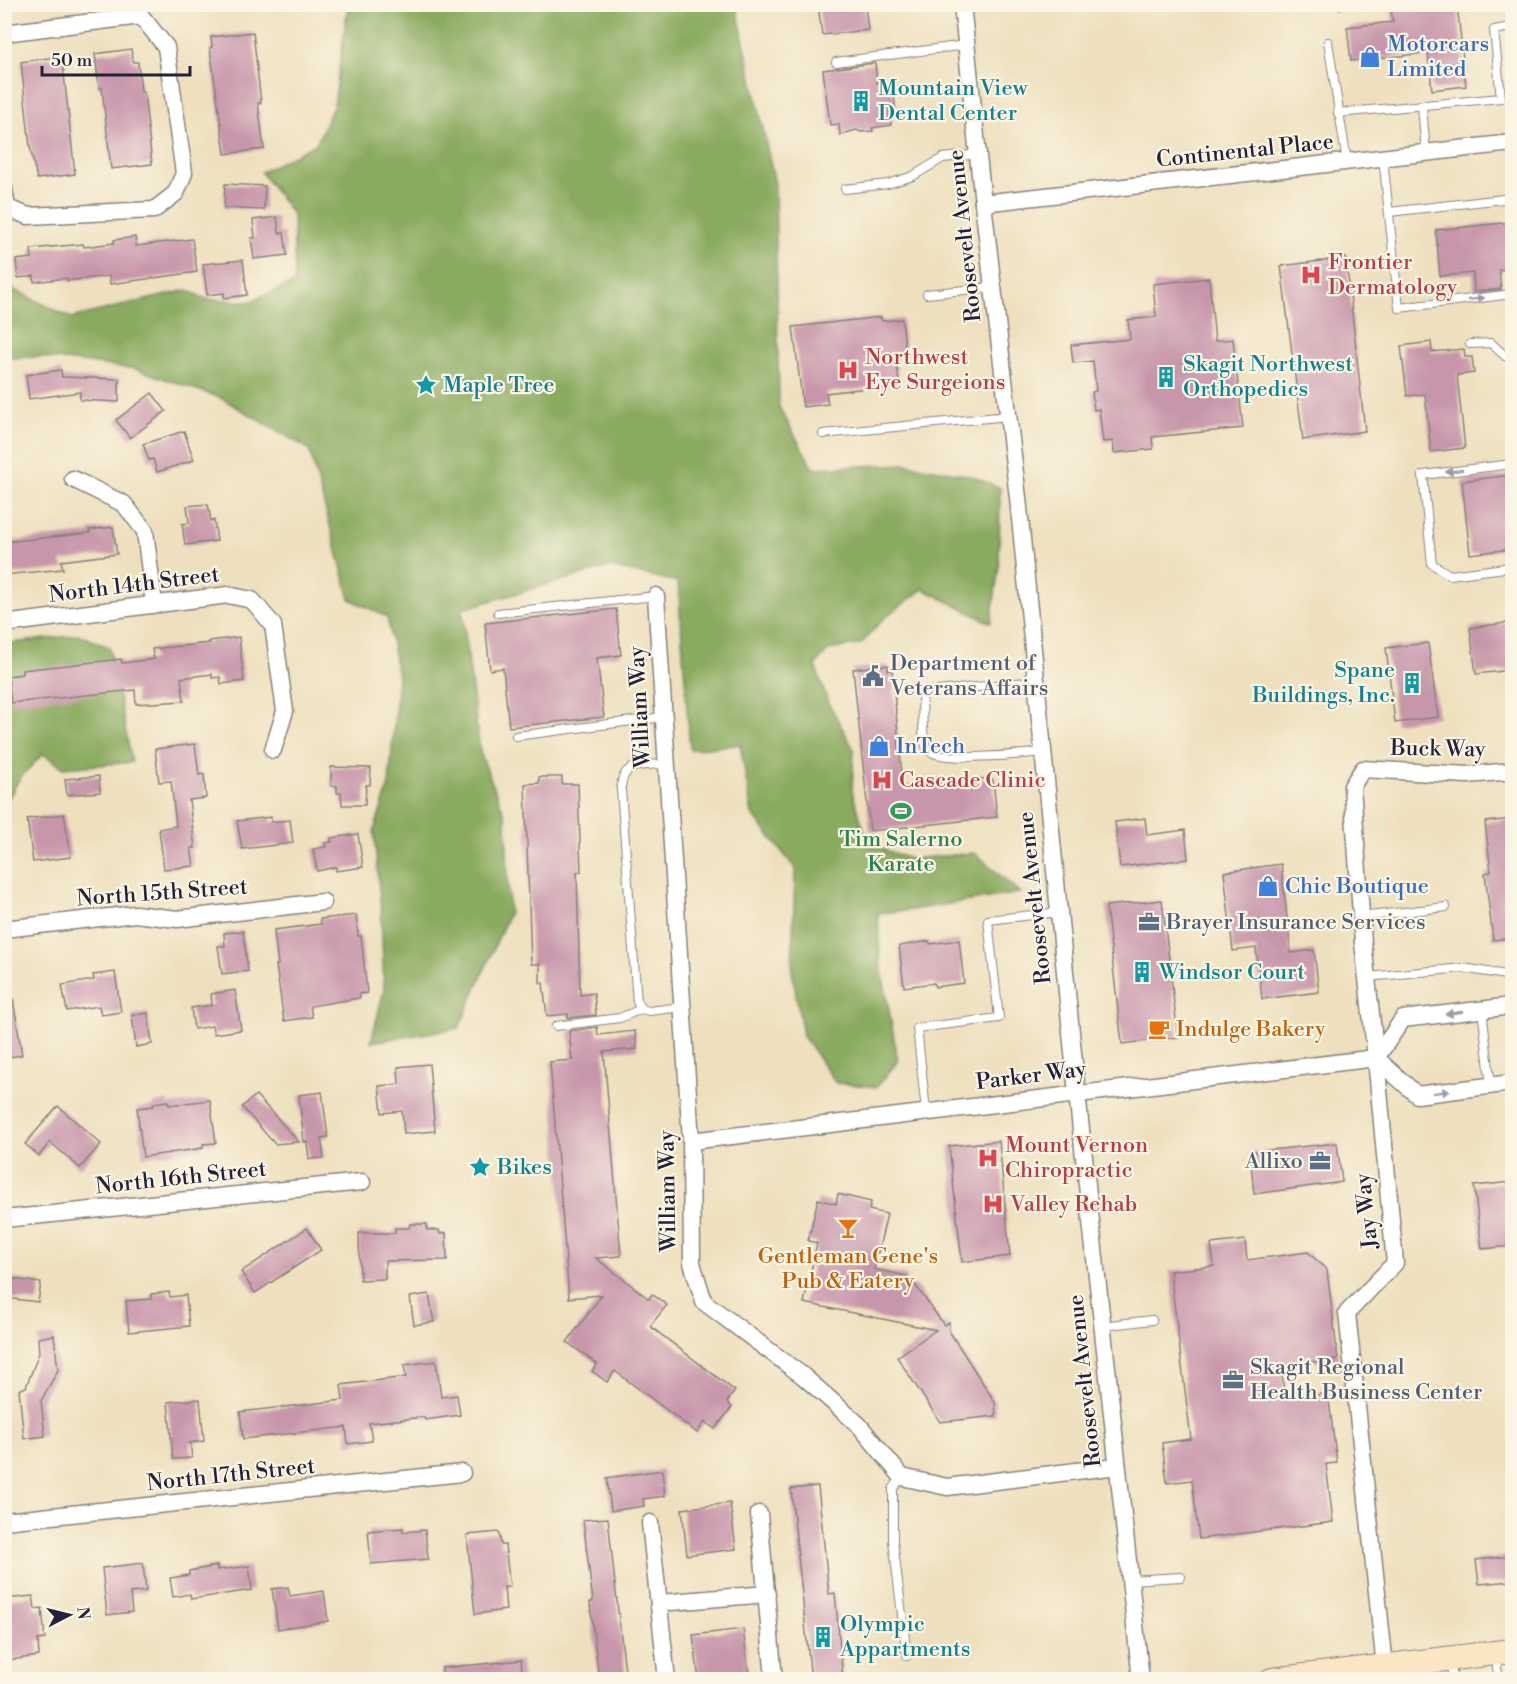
<svg xmlns="http://www.w3.org/2000/svg" width="1517" height="1684" viewBox="0 0 1517 1684" font-family="'Libre Bodoni',serif">
<style>
.forest{fill:#89aa5e;stroke:#56664c;stroke-width:1.5}
.building{fill:#c796ab}
.lines{fill:none;stroke-linecap:round;stroke-linejoin:round}
.lane-casing{stroke:#88817c;stroke-width:10}
.street-casing{stroke:#88817c;stroke-width:19}
.secondary-casing{stroke:#88817c;stroke-width:26}
.lane{stroke:#fff;stroke-width:8}
.street{stroke:#fff;stroke-width:16}
.secondary{stroke:#fbe6c4;stroke-width:24}
.oneway{fill:#9c9ca7}
.labels{text-anchor:middle;dominant-baseline:central;stroke-width:4.5;stroke-linejoin:round;paint-order:stroke}
.shop-label{font-size:22px;fill:#366cbe;stroke:#fcf5e5;text-anchor:start}
.culture-label{font-size:22px;fill:#0d838f;stroke:#fcf5e5;text-anchor:start}
.street-label{font-size:22px;fill:#22223b;stroke:#fcf5e5}
.health-label{font-size:22px;fill:#be3a42;stroke:#fcf5e5;text-anchor:start}
.service-label{font-size:22px;fill:#4e5e75;stroke:#fcf5e5;text-anchor:start}
.leisure-label{font-size:22px;fill:#27864d;stroke:#fcf5e5}
.food-label{font-size:22px;fill:#c56008;stroke:#fcf5e5;text-anchor:start}
</style>
<rect width="100%" height="100%" fill="#fcf5e5"/>
<filter id="ink" filterUnits="userSpaceOnUse"><feTurbulence type="fractalNoise" baseFrequency=".0167" numOctaves="2"/><feDisplacementMap in="SourceGraphic" scale="12" xChannelSelector="R" yChannelSelector="G"/><feConvolveMatrix kernelMatrix="1 2 1 2 8 2 1 2 1" color-interpolation-filters="sRGB"/></filter>
<filter id="wash" filterUnits="userSpaceOnUse"><feTurbulence type="fractalNoise" baseFrequency=".008" numOctaves="4" result="noise"/><feDisplacementMap in="SourceGraphic" scale="24" xChannelSelector="R" yChannelSelector="G"/><feGaussianBlur stdDeviation="1.35" result="paint"/><feColorMatrix in="noise" values="0 0 0 0 0 0 0 0 0 0 0 0 0 0 0 0 0 1.4 0 .05"/><feComposite in="paint" operator="in"/></filter>
<g filter="url(#wash)">
<rect width="100%" height="100%" fill="#eee0be"/>
<g class="forest">
<polygon points="348,5 736,5 775,184 779,407 813,468 907,464 971,476 1000,488 999,565 991,623 923,589 882,620 861,644 829,650 815,665 828,702 854,750 852,791 868,844 910,859 975,853 1020,893 911,910 878,913 880,960 898,1061 877,1087 836,1083 803,1036 792,971 795,868 752,814 740,744 690,750 678,582 610,567 462,609 480,752 506,818 509,913 459,1028 371,1042 384,990 381,911 374,831 389,785 398,677 387,617 350,599 309,449 221,398 136,369 41,357 5,358 5,285 71,318 187,290 206,299 248,302 295,283 293,215 261,172 316,144 334,105"/>
<polygon points="79,635 109,647 132,762 64,768 43,754 20,778 5,804 5,644"/>
</g>
<g id="blocks">
<g class="building">
<polygon points="818,4 865,4 868,30 822,35"/>
<polygon points="1390,4 1457,4 1466,86 1432,90 1428,53 1351,61 1347,27 1393,22"/>
<polygon points="253,32 261,103 258,103 264,149 225,154 210,48 212,47 211,37"/>
<polygon points="131,49 133,62 138,62 141,92 144,92 152,164 111,169 102,88 99,88 95,54"/>
<polygon points="62,56 75,174 37,179 30,147 21,62"/>
<polygon points="875,63 877,83 880,83 882,90 893,88 896,112 890,112 891,125 872,128 873,131 861,132 856,130 840,135 839,124 830,125 823,70"/>
<polygon points="225,184 265,186 264,210 224,208"/>
<polygon points="277,217 279,233 284,233 287,255 254,259 251,238 255,238 253,220"/>
<polygon points="1512,222 1512,269 1499,270 1501,289 1474,292 1473,273 1440,276 1436,230"/>
<polygon points="135,237 136,246 192,239 197,272 110,284 109,276 67,281 67,278 34,282 34,276 18,278 16,260 32,258 31,249 83,244 84,247 114,243 114,240"/>
<polygon points="1346,258 1365,431 1303,440 1281,266"/>
<polygon points="243,260 247,295 224,298 224,293 207,295 203,264"/>
<polygon points="1209,278 1215,341 1233,339 1243,428 1152,437 1153,449 1114,453 1113,441 1103,442 1099,409 1094,410 1092,392 1096,391 1093,361 1073,363 1071,345 1130,339 1128,320 1156,317 1153,284"/>
<polygon points="881,317 882,321 902,319 906,355 896,356 899,384 826,393 828,404 803,407 793,327"/>
<polygon points="1431,342 1432,352 1464,349 1465,357 1472,357 1474,373 1457,375 1465,448 1431,452 1425,394 1407,396 1401,346"/>
<polygon points="61,370 62,377 119,379 119,402 80,400 80,392 29,399 26,375"/>
<polygon points="152,393 166,411 130,438 116,420"/>
<polygon points="184,431 194,460 157,472 153,459 149,460 143,444"/>
<polygon points="1512,475 1512,549 1470,554 1462,481"/>
<polygon points="208,504 211,521 214,520 217,541 185,545 182,524 189,523 187,506"/>
<polygon points="113,527 117,554 61,561 63,569 4,575 4,542 90,533 89,530"/>
<polygon points="616,609 621,655 597,658 604,717 509,727 503,668 490,670 485,623"/>
<polygon points="1512,622 1512,670 1476,674 1470,628"/>
<polygon points="239,637 244,681 221,684 220,677 212,678 212,674 181,678 184,701 136,704 135,690 11,703 8,676 22,674 22,670 121,659 122,663 154,659 152,649 210,643 209,641"/>
<polygon points="1428,643 1438,717 1395,723 1386,648"/>
<polygon points="888,665 888,670 892,670 903,787 990,778 990,780 993,780 997,817 870,831 853,669"/>
<polygon points="195,744 199,775 204,774 206,798 189,800 195,848 191,848 194,866 164,869 159,829 176,826 171,781 159,782 155,749"/>
<polygon points="331,767 371,768 370,785 366,785 365,805 342,805 341,793 337,793 337,786 331,786"/>
<polygon points="99,776 100,792 67,795 65,779"/>
<polygon points="539,777 562,777 562,784 578,784 581,872 577,872 580,995 594,993 596,1015 568,1018 568,1014 547,1016 543,983 540,983 540,964 531,964 525,784 539,783"/>
<polygon points="64,814 71,857 33,862 27,819"/>
<polygon points="271,817 271,822 290,820 293,843 242,849 237,821"/>
<polygon points="1145,818 1147,835 1185,830 1188,859 1120,867 1115,822"/>
<polygon points="1512,819 1512,938 1493,940 1485,873 1491,872 1485,822"/>
<polygon points="358,834 363,867 336,871 336,867 317,871 313,849 326,847 325,843 332,842 331,838"/>
<polygon points="1281,864 1291,953 1314,950 1319,992 1262,999 1256,948 1233,951 1224,872"/>
<polygon points="1162,900 1178,1037 1122,1044 1106,906"/>
<polygon points="356,915 358,936 361,936 367,993 359,994 360,998 310,1006 312,1017 284,1021 276,965 278,965 274,930 321,924 320,919"/>
<polygon points="243,931 248,971 222,974 218,946 225,946 224,933"/>
<polygon points="959,940 964,983 935,987 934,983 904,987 899,946 929,941 930,944"/>
<polygon points="115,972 121,1012 101,1015 99,1006 67,1011 62,985 94,980 93,975"/>
<polygon points="235,990 241,1030 214,1034 212,1026 194,1029 191,1008 212,1005 211,994"/>
<polygon points="13,999 22,1055 4,1058 4,1000"/>
<polygon points="148,1013 152,1044 136,1047 132,1015"/>
<polygon points="597,1027 598,1035 635,1031 637,1049 604,1052 621,1256 596,1258 649,1299 652,1294 667,1305 650,1326 735,1391 727,1402 732,1407 715,1429 705,1422 697,1433 615,1371 607,1382 592,1371 597,1364 567,1342 602,1295 569,1298 550,1062 572,1060 569,1031"/>
<polygon points="429,1064 435,1131 404,1134 402,1111 382,1113 379,1086 399,1084 398,1067"/>
<polygon points="322,1092 328,1137 321,1138 324,1158 309,1159 307,1142 304,1142 299,1095"/>
<polygon points="256,1095 299,1142 275,1144 242,1107"/>
<polygon points="210,1100 216,1143 203,1144 203,1148 143,1157 137,1108 154,1106 153,1103 168,1101 169,1105"/>
<polygon points="58,1106 101,1144 80,1168 50,1142 39,1156 25,1144"/>
<polygon points="999,1141 1010,1256 962,1262 949,1146"/>
<polygon points="1337,1143 1342,1182 1254,1194 1250,1152"/>
<polygon points="1512,1182 1512,1246 1482,1249 1474,1186"/>
<polygon points="838,1194 871,1202 869,1210 887,1214 874,1269 907,1276 906,1283 916,1286 944,1325 949,1322 949,1331 995,1402 996,1416 940,1422 897,1357 936,1330 804,1303 817,1243 808,1241 818,1199 836,1204"/>
<polygon points="410,1224 427,1224 427,1230 439,1230 440,1234 446,1233 447,1260 385,1261 385,1279 360,1280 359,1233 395,1233 395,1228 409,1228"/>
<polygon points="307,1228 321,1250 255,1293 241,1272"/>
<polygon points="1245,1240 1247,1260 1308,1252 1327,1270 1338,1359 1281,1366 1285,1399 1328,1393 1337,1463 1326,1464 1333,1522 1199,1539 1192,1480 1167,1483 1162,1443 1191,1439 1170,1271 1214,1266 1211,1244"/>
<polygon points="9,1278 41,1283 38,1302 6,1298"/>
<polygon points="169,1292 170,1297 186,1295 189,1326 129,1332 126,1301 151,1299 151,1294"/>
<polygon points="429,1294 434,1322 414,1325 410,1297"/>
<polygon points="54,1335 58,1370 41,1401 45,1436 24,1439 19,1390 26,1387 39,1353 38,1338"/>
<polygon points="436,1361 441,1397 457,1395 460,1415 425,1420 424,1417 369,1423 372,1441 348,1444 346,1427 243,1439 240,1412 343,1400 341,1385 406,1377 404,1365"/>
<polygon points="200,1399 204,1441 190,1443 192,1458 173,1459 168,1402"/>
<polygon points="662,1470 665,1496 643,1499 644,1506 611,1511 607,1478"/>
<polygon points="818,1486 829,1594 835,1593 843,1680 811,1680 791,1489"/>
<polygon points="730,1503 736,1549 687,1555 682,1509"/>
<polygon points="608,1518 615,1584 626,1680 599,1680 590,1602 593,1602 583,1520"/>
<polygon points="403,1528 403,1532 425,1530 428,1559 371,1564 368,1531"/>
<polygon points="499,1532 501,1545 505,1545 510,1587 504,1587 506,1610 475,1614 467,1535"/>
<polygon points="1512,1556 1512,1581 1479,1584 1476,1560"/>
<polygon points="143,1563 146,1591 130,1593 132,1612 107,1615 102,1568"/>
<polygon points="217,1566 217,1570 249,1566 252,1590 191,1599 190,1594 173,1597 170,1578 189,1575 189,1571"/>
<polygon points="288,1587 290,1596 324,1591 328,1621 278,1629 272,1589"/>
<polygon points="33,1596 35,1609 42,1608 45,1639 38,1640 39,1656 9,1660 4,1599"/>
<polygon points="743,1629 749,1675 699,1680 693,1635"/>
<polygon points="521,1660 523,1680 442,1680 442,1668"/>
</g>
</g>
</g>
<g filter="url(#ink)">
<use href="#blocks" fill-opacity="0" stroke="#88817c" stroke-width="1.5"/>
<g class="lines">
<defs>
<g id="lane">
<polyline points="1340,4 1340,5"/>
<polyline points="1328,42 1347,162"/>
<polyline points="836,62 966,45"/>
<polyline points="1422,106 1426,153"/>
<polyline points="1338,113 1501,98 1494,30 1512,27"/>
<polyline points="1383,158 1399,308 1512,294"/>
<polyline points="845,189 888,184 913,176 943,158 978,154"/>
<polyline points="1389,212 1512,198"/>
<polyline points="927,294 993,287"/>
<polyline points="1470,344 1491,343 1505,356 1512,355"/>
<polyline points="823,434 1008,416"/>
<polyline points="1512,464 1423,475 1432,564 1450,575 1512,567"/>
<polyline points="498,613 656,596"/>
<path d="M1036,681L927,692L923,695L922,699C923,711 921,741 928,750C936,763 1026,754 1043,752"/>
<polyline points="516,736 663,717"/>
<path d="M666,764C643,766 622,761 621,789L637,1002L641,1009L649,1011L682,1007"/>
<polyline points="1361,917 1446,907"/>
<polyline points="1367,977 1463,968 1512,976"/>
<polyline points="1482,1009 1491,1086"/>
<polyline points="556,1026 620,1018 641,1009"/>
<polyline points="926,1111 917,1028 999,1018 988,920 1059,912"/>
<polyline points="1102,1326 1152,1320"/>
<polyline points="902,1477 893,1489 893,1541 907,1656"/>
<polyline points="1130,1580 1181,1577"/>
<polyline points="1495,1654 1499,1680"/>
<polyline points="1450,1659 1453,1680"/>
</g>
<g id="street">
<polyline points="962,4 983,203 1018,498 1077,1093 1141,1680"/>
<polyline points="4,33 141,16 166,47 184,173 176,193 154,210 28,216 7,208 4,189"/>
<polyline points="983,203 1512,143"/>
<polyline points="73,479 124,504 145,531 154,604"/>
<polyline points="656,596 691,1141 692,1263 704,1302 803,1376 826,1396 859,1425 902,1477 947,1487 1117,1466"/>
<polyline points="4,624 228,595 252,600 273,625 285,711 273,750"/>
<polyline points="4,929 135,914 177,919 323,902"/>
<polyline points="1376,1058 1417,1095 1512,1083"/>
<polyline points="691,1141 1376,1058 1403,1019 1512,1006"/>
<polyline points="4,1219 362,1182"/>
<polyline points="759,1514 774,1680"/>
<polyline points="4,1521 462,1473"/>
<polyline points="650,1523 667,1680"/>
<polyline points="659,1603 767,1594"/>
<polyline points="1385,1667 1347,1313 1395,1263 1376,1058 1363,943 1352,786 1363,769 1467,775 1512,771"/>
</g>
<polyline id="secondary" points="1272,1680 1512,1651"/>
</defs>
<use href="#lane" class="lane-casing"/>
<use href="#street" class="street-casing"/>
<use href="#secondary" class="secondary-casing"/>
<use href="#lane" class="lane"/>
<use href="#street" class="street"/>
<use href="#secondary" class="secondary"/>
</g>
<defs><path id="oneway-solid" d="M-6-.8H1V-3.2L6.5 0L1 3.2V.8H-6Z" transform="scale(1.5)"/></defs>
<g class="oneway">
<use href="#oneway-solid" transform="translate(1476 299) rotate(-7)"/>
<use href="#oneway-solid" transform="translate(1454 471) rotate(173)"/>
<use href="#oneway-solid" transform="translate(1454 1013) rotate(173)"/>
<use href="#oneway-solid" transform="translate(1441 1092) rotate(-7)"/>
</g>
</g>
<defs>
<symbol id="shop-bare" viewBox="-9 -9 18 18"><path d="M-5-2.5h2.3a2.7 3.5 0 0 1 5.4 0H5L5.5 6h-11ZM-1.5-2.5h3a1.5 2.3 0 0 0-3 0Z" fill="#3f7fe0" stroke="#fcf5e5" stroke-width="2.5" paint-order="stroke"/></symbol>
<symbol id="building-bare" viewBox="-9 -9 18 18"><path d="M-4-6H4V6H1V3H-1V6H-4ZM-2.5-4.3h1.7v1.8h-1.7ZM.8-4.3h1.7v1.8H.8ZM-2.5-1h1.7V.8h-1.7ZM.8-1h1.7V.8H.8Z" fill="#0f9aa8" stroke="#fcf5e5" stroke-width="2.5" paint-order="stroke"/></symbol>
<symbol id="hospital-bare" viewBox="-9 -9 18 18"><path d="M-5-5h3v3.5h4V-5h3V5h-3V1.5h-4V5h-3Z" fill="#e0444e" stroke="#fcf5e5" stroke-width="2.5" paint-order="stroke"/></symbol>
<symbol id="sight-bare" viewBox="-9 -9 18 18"><path d="M0-6L1.8-2.2L6-1.7L2.9 1.2L3.7 5.4L0 3.3L-3.7 5.4L-2.9 1.2L-6-1.7L-1.8-2.2Z" fill="#0f9aa8" stroke="#fcf5e5" stroke-width="2.5" paint-order="stroke"/></symbol>
<symbol id="civic-bare" viewBox="-9 -9 18 18"><path d="M-.6-6.5H3V-4.5H.6V-3L4-1V1h2V6H-6V1h2V-1L-.6-3ZM-1.2 2.5V6h2.4V2.5Z" fill="#5c6f8a" stroke="#fcf5e5" stroke-width="2.5" paint-order="stroke"/></symbol>
<symbol id="stadium-bare" viewBox="-9 -9 18 18"><path d="M0-5a6.5 5 0 1 0 0 10a6.5 5 0 1 0 0-10ZM-3.5-1.8h7v3.6h-7Z" fill="#2e9e5b" stroke="#fcf5e5" stroke-width="2.5" paint-order="stroke"/></symbol>
<symbol id="office-bare" viewBox="-9 -9 18 18"><path d="M-6-3h4V-5.5h4V-3h4V5H-6ZM-1-4.5V-3h2v-1.5ZM-6 0V1H6V0Z" fill="#5c6f8a" stroke="#fcf5e5" stroke-width="2.5" paint-order="stroke"/></symbol>
<symbol id="cafe-bare" viewBox="-9 -9 18 18"><path d="M-5.5-4.5H6V0H3Q3 3.5 0 3.5H-2.5Q-5.5 3.5-5.5 0ZM3-3.2v2h1.7v-2ZM-6 4.5H4V6H-6Z" fill="#e8710a" stroke="#fcf5e5" stroke-width="2.5" paint-order="stroke"/></symbol>
<symbol id="bar-bare" viewBox="-9 -9 18 18"><path d="M-6-5H6L.8 .8V4.5H3.5V6h-7V4.5H-.8V.8Z" fill="#e8710a" stroke="#fcf5e5" stroke-width="2.5" paint-order="stroke"/></symbol>
</defs>
<g fill-rule="evenodd">
<use href="#shop-bare" x="1355" y="42" width="30" height="30"/>
<use href="#building-bare" x="846" y="86" width="30" height="30"/>
<use href="#hospital-bare" x="1296" y="260" width="30" height="30"/>
<use href="#hospital-bare" x="833" y="355" width="30" height="30"/>
<use href="#building-bare" x="1151" y="362" width="30" height="30"/>
<use href="#sight-bare" x="411" y="370" width="30" height="30"/>
<use href="#civic-bare" x="858" y="661" width="30" height="30"/>
<use href="#building-bare" x="1397" y="668" width="30" height="30"/>
<use href="#shop-bare" x="864" y="731" width="30" height="30"/>
<use href="#hospital-bare" x="867" y="765" width="30" height="30"/>
<use href="#stadium-bare" x="886" y="796" width="30" height="30"/>
<use href="#shop-bare" x="1253" y="871" width="30" height="30"/>
<use href="#office-bare" x="1134" y="907" width="30" height="30"/>
<use href="#building-bare" x="1127" y="957" width="30" height="30"/>
<use href="#cafe-bare" x="1144" y="1014" width="30" height="30"/>
<use href="#hospital-bare" x="973" y="1143" width="30" height="30"/>
<use href="#office-bare" x="1305" y="1146" width="30" height="30"/>
<use href="#sight-bare" x="465" y="1152" width="30" height="30"/>
<use href="#hospital-bare" x="978" y="1189" width="30" height="30"/>
<use href="#bar-bare" x="833" y="1213" width="30" height="30"/>
<use href="#office-bare" x="1218" y="1365" width="30" height="30"/>
<use href="#building-bare" x="808" y="1622" width="30" height="30"/>
</g>
<g class="labels">
<g class="shop-label">
<text x="1387" y="44">Motorcars<tspan x="1387" dy="25">Limited</tspan></text>
<text x="896" y="746">InTech</text>
<text x="1285" y="886">Chic Boutique</text>
</g>
<g class="culture-label">
<text x="878" y="88">Mountain View<tspan x="878" dy="25">Dental Center</tspan></text>
<text x="1183" y="364">Skagit Northwest<tspan x="1183" dy="25">Orthopedics</tspan></text>
<text x="443" y="385">Maple Tree</text>
<text x="1395" y="670" text-anchor="end">Spane<tspan x="1395" dy="25">Buildings, Inc.</tspan></text>
<text x="1159" y="972">Windsor Court</text>
<text x="497" y="1167">Bikes</text>
<text x="840" y="1624">Olympic<tspan x="840" dy="25">Appartments</tspan></text>
</g>
<g class="street-label">
<text transform="translate(1245 151) rotate(-6)">Continental Place</text>
<text transform="translate(965 236) rotate(-96)">Roosevelt Avenue</text>
<text transform="translate(134 585) rotate(-7)">North 14th Street</text>
<text transform="translate(640 707) rotate(-93)">William Way</text>
<text transform="translate(1438 749) rotate(1)">Buck Way</text>
<text transform="translate(162 893) rotate(-4)">North 15th Street</text>
<text transform="translate(1035 898) rotate(-96)">Roosevelt Avenue</text>
<text transform="translate(1031 1076) rotate(-7)">Parker Way</text>
<text transform="translate(181 1178) rotate(-6)">North 16th Street</text>
<text transform="translate(668 1191) rotate(-91)">William Way</text>
<text transform="translate(1367 1211) rotate(-96)">Jay Way</text>
<text transform="translate(1085 1381) rotate(-96)">Roosevelt Avenue</text>
<text transform="translate(231 1475) rotate(-6)">North 17th Street</text>
</g>
<g class="health-label">
<text x="1328" y="262">Frontier<tspan x="1328" dy="25">Dermatology</tspan></text>
<text x="865" y="357">Northwest<tspan x="865" dy="25">Eye Surgeions</tspan></text>
<text x="899" y="780">Cascade Clinic</text>
<text x="1005" y="1145">Mount Vernon<tspan x="1005" dy="25">Chiropractic</tspan></text>
<text x="1010" y="1204">Valley Rehab</text>
</g>
<g class="service-label">
<text x="890" y="663">Department of<tspan x="890" dy="25">Veterans Affairs</tspan></text>
<text x="1166" y="922">Brayer Insurance Services</text>
<text x="1303" y="1161" text-anchor="end">Allixo</text>
<text x="1250" y="1367">Skagit Regional<tspan x="1250" dy="25">Health Business Center</tspan></text>
</g>
<g class="leisure-label">
<text x="901" y="839">Tim Salerno<tspan x="901" dy="25">Karate</tspan></text>
</g>
<g class="food-label">
<text x="1176" y="1029">Indulge Bakery</text>
<text x="848" y="1256" text-anchor="middle">Gentleman Gene's<tspan x="848" dy="25">Pub &amp; Eatery</tspan></text>
</g>
</g>
<rect width="1517" height="1684" fill="none" stroke="#fcf5e5" stroke-width="24"/>
<g transform="translate(69 1615) rotate(83)" stroke="#fcf5e5" stroke-width="4.5" paint-order="stroke">
<path d="M0-4.5L10 22L0 15L-10 22Z" fill="#22223b"/>
<text y="-9" font-size="16" font-weight="bold" text-anchor="middle" fill="#22223b">N</text>
</g>
<path d="M42 66v9h148v-9" fill="none" stroke="#22223b" stroke-width="3"/>
<text x="51" y="66" font-size="18" fill="#22223b" stroke="#fcf5e5" stroke-width="4.5" paint-order="stroke">50 m</text>
</svg>
